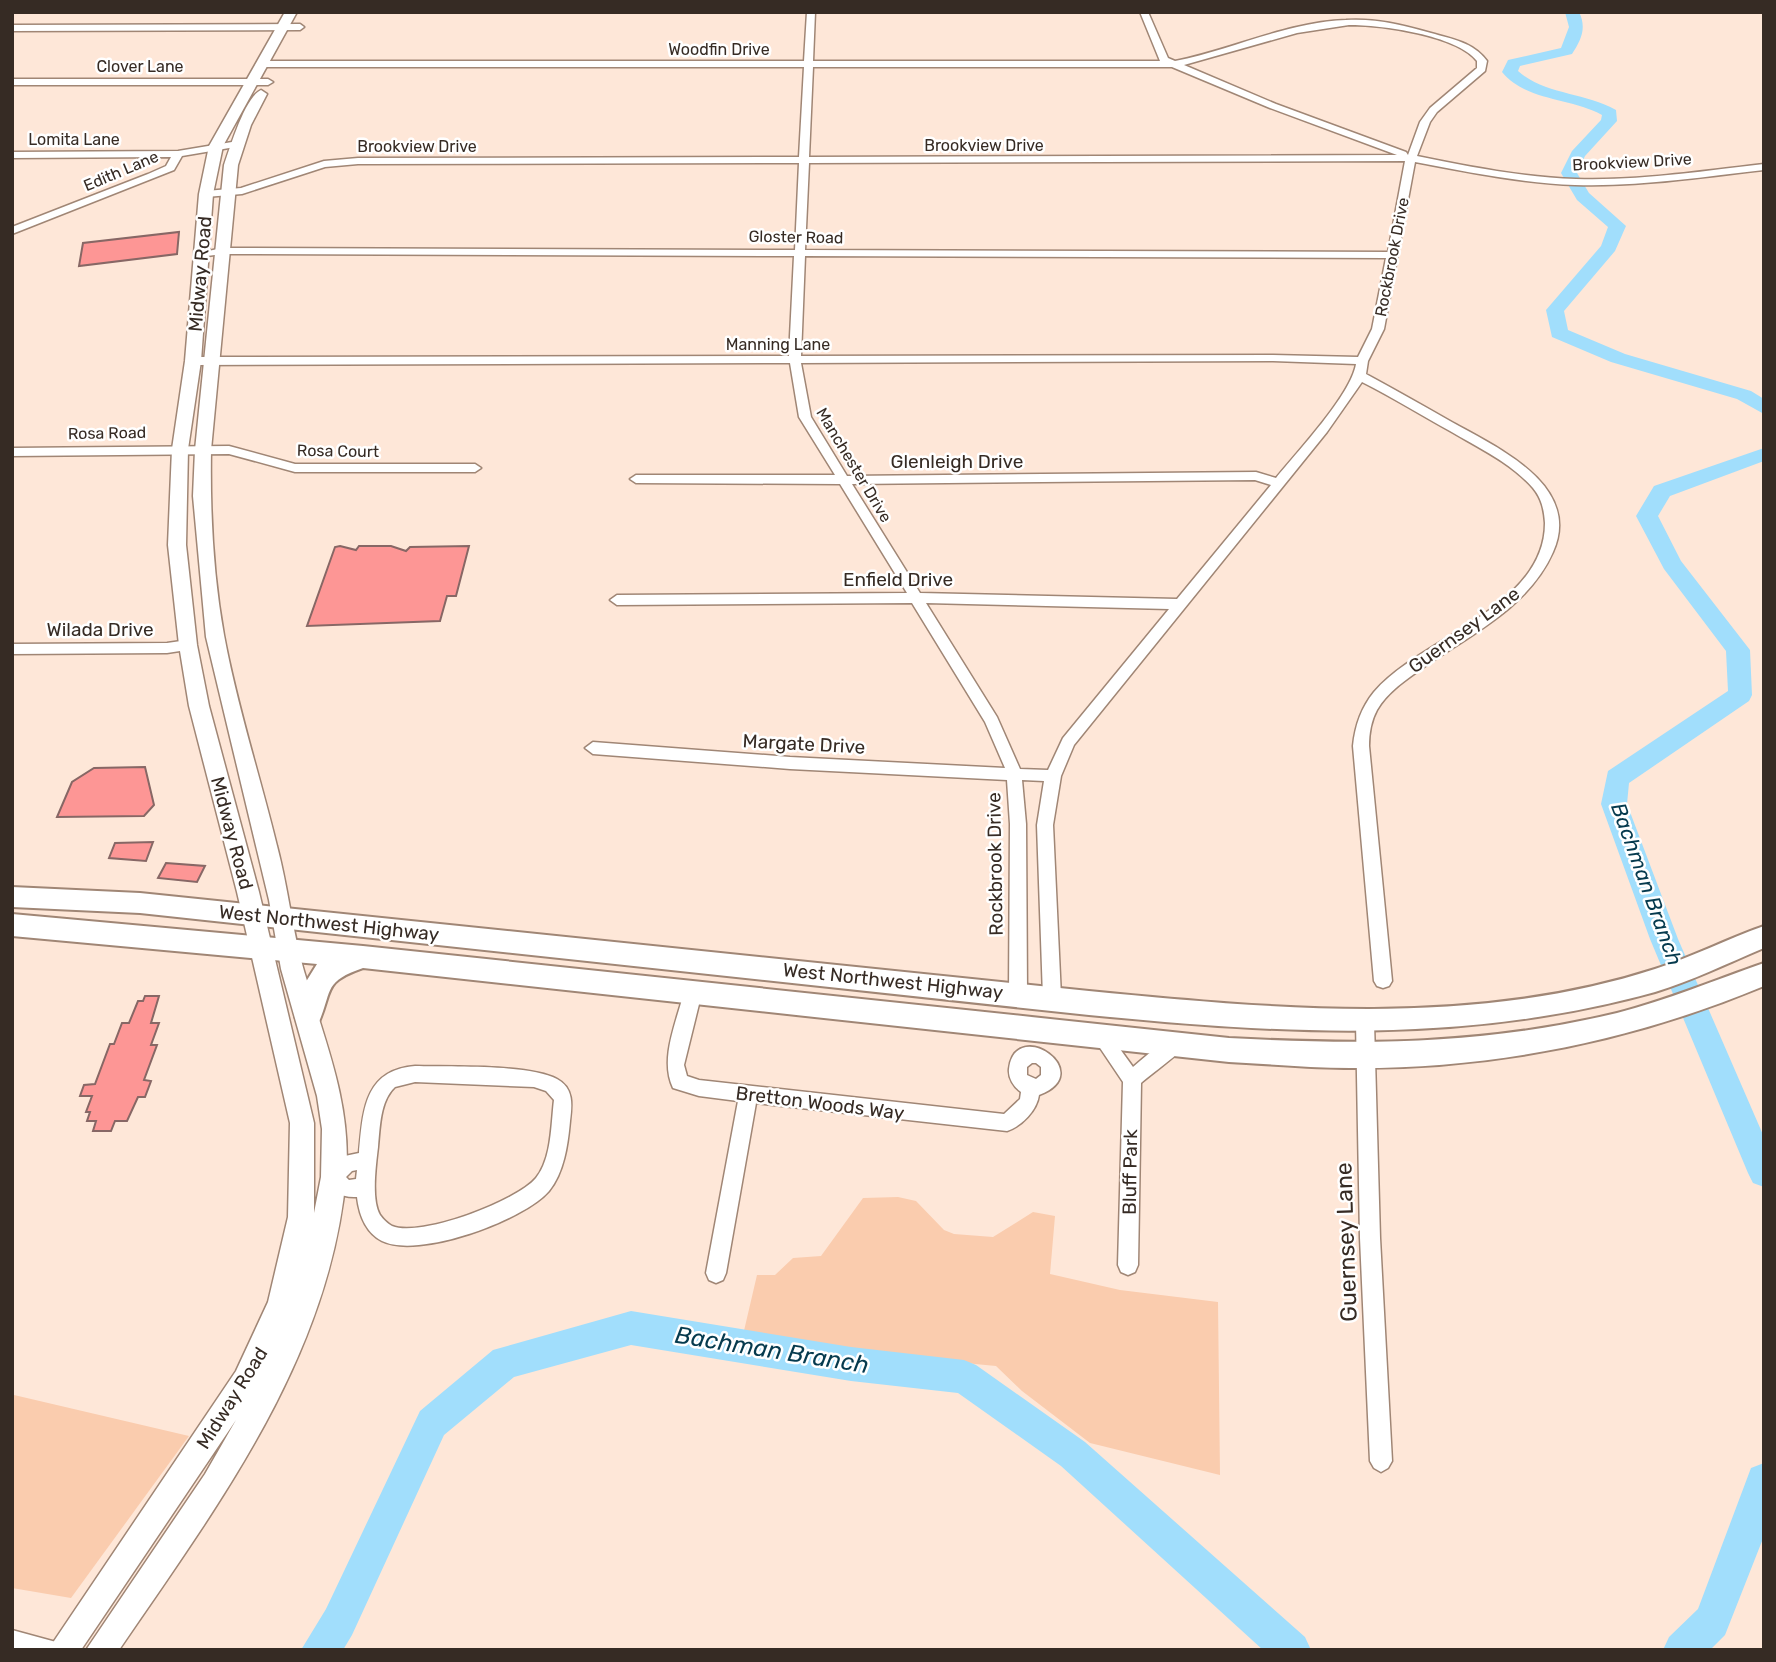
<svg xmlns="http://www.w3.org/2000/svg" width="1776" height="1662" viewBox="0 0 1776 1662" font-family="Rubik,sans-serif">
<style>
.green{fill:#faccae}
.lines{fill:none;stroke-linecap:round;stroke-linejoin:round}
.river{fill:#a1defc;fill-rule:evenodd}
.building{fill:#fd9695;stroke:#876765;stroke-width:2}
.street-casing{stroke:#a08675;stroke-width:3}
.secondary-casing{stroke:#a08675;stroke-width:3}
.primary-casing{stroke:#a08675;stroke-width:4}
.street{fill:#fff;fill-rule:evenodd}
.secondary{fill:#fff;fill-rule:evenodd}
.primary{fill:#fff;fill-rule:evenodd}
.labels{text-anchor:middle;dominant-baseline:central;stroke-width:5;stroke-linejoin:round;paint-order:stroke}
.far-street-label{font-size:16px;fill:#362b24;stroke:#fff}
.street-label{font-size:19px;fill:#362b24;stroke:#fff}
.water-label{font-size:21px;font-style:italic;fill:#053a4e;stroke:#fff}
.near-street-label{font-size:23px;fill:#362b24;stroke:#fff}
.near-water-label{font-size:24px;font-style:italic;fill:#053a4e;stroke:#fff}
</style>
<rect width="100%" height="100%" fill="#fee7d8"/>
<g class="green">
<polygon points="898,1197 916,1201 944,1230 954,1234 993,1237 1033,1212 1055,1216 1050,1274 1120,1290 1218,1302 1220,1475 1090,1443 1022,1391 996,1366 828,1350 743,1335 757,1275 775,1275 793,1258 821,1256 863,1198"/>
<polygon points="14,1395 189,1436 71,1598 12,1588"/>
</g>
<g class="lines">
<g class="river">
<path d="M1565,12H1579C1587,28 1581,40 1572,54L1520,66L1518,71C1545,95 1584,92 1616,110L1617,121L1585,156L1577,173L1589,193L1626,226L1615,251L1564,311L1568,330L1625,354L1751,391L1764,399V414L1737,399L1611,362L1552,337L1546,310L1601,246L1608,227L1577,200L1561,173L1572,151L1601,120L1602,115C1570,97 1527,102 1502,72L1508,60L1561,48L1569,27Z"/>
<polygon points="1764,448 1764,461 1670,496 1658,516 1681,561 1750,650 1752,695 1749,701 1629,783 1627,804 1678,939 1764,1137 1764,1187 1753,1183 1748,1173 1650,939 1601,804 1608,771 1728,691 1726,651 1664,569 1636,516 1654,486"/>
<polygon points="631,1311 851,1347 964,1360 976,1365 1085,1442 1305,1637 1311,1650 1263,1650 1061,1466 958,1393 851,1381 631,1345 514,1377 444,1435 352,1635 343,1650 301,1650 326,1609 420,1411 493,1350"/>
<polygon points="1764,1463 1764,1536 1725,1635 1710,1650 1663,1650 1669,1637 1698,1609 1751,1468"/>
</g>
</g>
<g class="building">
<polygon points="179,232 177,254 79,266 83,243"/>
<polygon points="340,546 356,550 359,546 391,546 406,551 410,547 469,546 456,596 447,596 440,621 307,626 335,547"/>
<polygon points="145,767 154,805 144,816 57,817 72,782 94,768"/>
<polygon points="153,842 146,861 109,858 115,843"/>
<polygon points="166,863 205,866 197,882 158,878"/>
<polygon points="145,996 159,996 151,1023 159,1023 151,1045 157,1045 144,1080 151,1081 145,1097 138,1097 127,1121 115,1121 111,1131 93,1131 96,1121 87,1121 90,1112 86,1112 92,1096 80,1096 84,1085 95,1084 110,1044 114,1044 122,1023 129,1023 138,1001 143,1001"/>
</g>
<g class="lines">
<defs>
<g id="street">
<path d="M807,12H815L813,61H1160L1140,12H1148L1168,58L1175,61C1232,50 1287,22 1346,20C1375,18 1403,25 1431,33C1452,39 1473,42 1487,61L1485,71L1437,112L1430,122L1417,156C1470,167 1523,177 1576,179C1639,181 1702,171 1764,164V170C1701,177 1638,187 1575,185C1521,183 1468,172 1415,162L1384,329L1368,361L1366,374C1394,389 1422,405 1450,421C1496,447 1583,485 1553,552C1529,607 1470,635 1424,667C1407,679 1387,692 1377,710C1371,721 1369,734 1369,746L1392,981L1389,986L1383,988L1377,986L1374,981L1353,746C1355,726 1361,708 1374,692C1421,637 1545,608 1545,523C1544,510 1542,499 1533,488C1511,463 1479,448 1450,431C1421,415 1392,397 1362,382L1327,432L1074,745L1061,776L1053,825L1061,997L1058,1002L1052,1004L1046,1002L1043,997L1037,825L1044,781L1022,780L1026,824L1027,994L1024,999L1018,1001L1012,999L1009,994L1010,824L1007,780L790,769L593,754L585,748L593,742L790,757L1005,768L985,722L912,603L617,605L610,600L617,595L907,593L840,484L636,483L630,479L636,475H835L799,417L790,363L193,365L187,361L193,357L789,356L794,256L222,254L200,257L195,254L222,248L795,250L799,163L358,164L325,167L242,194L206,197L201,194L206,191L241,188L324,161L358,158L799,157L804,67H262L257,64L262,61H804ZM1349,25C1381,25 1457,35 1477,61V68L1430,108L1420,122L1408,155L1406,152L1276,104L1184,65L1297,33ZM813,67H1172L1270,108L1397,155L809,157ZM1405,161L1388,252L805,250L809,163ZM805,256L1386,258L1372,329L1358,357L1273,355L801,356ZM1273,361L1356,364C1351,395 1297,452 1276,478L1256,472L847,476L811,417L801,363ZM1255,480L1271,485L1177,599L920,593L852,484ZM926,603L1169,609L1063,738L1048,770L1020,769L997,717Z"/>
<polygon points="12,25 300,24 304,27 300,30 12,31"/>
<polygon points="12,79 268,79 273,82 268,85 12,85"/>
<polygon points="238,141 241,142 241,146 182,156 174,170 12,234 12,227 148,174 166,166 171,157 12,158 12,152 178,151"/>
<polygon points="229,446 295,464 475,464 481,468 475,472 295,472 229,454 12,456 12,448"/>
<polygon points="188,640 195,645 193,649 167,653 12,654 12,644 167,643"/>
<path d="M693,985L699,987L702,992L684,1065L687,1076L699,1080L1004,1114L1020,1099L1021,1092C1014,1087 1008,1078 1009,1069C1015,1015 1099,1073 1039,1095C1037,1110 1022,1126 1007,1131L756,1103L726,1273L723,1280L716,1283L709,1280L706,1273L738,1101L699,1096L673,1088C659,1059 677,1021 684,992L687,987ZM1032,1063H1036L1041,1067V1075L1036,1079L1027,1075V1067Z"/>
<polygon points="1365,1014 1371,1017 1374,1022 1380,1238 1392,1461 1388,1468 1381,1472 1374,1468 1370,1461 1360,1238 1356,1022 1359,1017"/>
<path d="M1101,1028L1107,1031L1133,1067C1147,1055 1159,1044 1177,1037L1183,1040L1186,1045C1184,1050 1149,1076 1141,1083L1138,1265L1135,1272L1128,1275L1121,1272L1118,1265L1123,1082L1092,1036L1095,1031Z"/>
<path d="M415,1066C449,1067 530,1064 557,1079C574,1088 572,1105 570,1121C568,1144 564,1173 549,1191C523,1221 418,1259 382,1241C365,1232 359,1214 357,1197C341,1198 330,1191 324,1177L340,1157L359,1153C363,1111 364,1070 415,1066ZM415,1082L534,1087L546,1091L554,1100C551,1124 552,1158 536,1178C517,1201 420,1238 392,1226C388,1224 383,1219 380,1215C371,1200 376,1164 378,1147C380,1127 380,1101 395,1087ZM357,1170L356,1179L349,1180L346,1177L352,1171Z"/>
<polygon points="12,1630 56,1642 59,1650 12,1650"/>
</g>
<path id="secondary" d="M285,12H297L223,146L213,194L201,361L188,449L186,545L197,645L209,706L259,892L314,1123V1213L321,1177L322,1129L317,1096L281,969L269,900L206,637L193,496L195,450L224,165C230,148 245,97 261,90L267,94L251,125L238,165L211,450C210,511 213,574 224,635C237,706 260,776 277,846C288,887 292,930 304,971C324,1039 352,1104 346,1176C330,1357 218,1505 119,1650H86L205,1474L236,1420L81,1650H48L236,1371L268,1302L288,1217L290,1123L237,892L189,706L179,645L168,545L172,449L185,361L199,194L209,146Z"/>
<g id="primary">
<path d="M12,887L140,893L1089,991C1275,1009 1473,1028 1655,969C1692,957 1727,939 1764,926V948C1728,963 1692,981 1655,992C1463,1045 1284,1034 1089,1015L140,913L12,907Z"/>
<path d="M12,914L363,946L1229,1038C1364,1045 1484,1045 1617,1013C1668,1000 1715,980 1764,963V986C1632,1041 1493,1069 1351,1068C1310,1068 1270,1064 1229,1062L363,968C322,982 333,991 318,1024L308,1028L298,1024L295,1016L304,985L317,964L12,936Z"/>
</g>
</defs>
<use href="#street" class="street-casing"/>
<use href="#secondary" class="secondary-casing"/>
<use href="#primary" class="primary-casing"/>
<use href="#street" class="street"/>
<use href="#secondary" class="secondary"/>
<use href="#primary" class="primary"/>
</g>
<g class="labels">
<g class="far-street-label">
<text x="719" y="49">Woodfin Drive</text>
<text x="140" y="66">Clover Lane</text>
<text x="74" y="139">Lomita Lane</text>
<text x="984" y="145">Brookview Drive</text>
<text x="417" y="146">Brookview Drive</text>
<text transform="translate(1632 162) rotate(-3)">Brookview Drive</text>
<text transform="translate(121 171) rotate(-23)">Edith Lane</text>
<text transform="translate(796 237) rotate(1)">Gloster Road</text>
<text transform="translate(1392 257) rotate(-79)">Rockbrook Drive</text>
<text x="778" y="344">Manning Lane</text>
<text transform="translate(107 433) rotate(-1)">Rosa Road</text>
<text transform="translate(338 451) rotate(1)">Rosa Court</text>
<text transform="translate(854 465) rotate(59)">Manchester Drive</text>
</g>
<g class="street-label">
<text transform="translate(200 274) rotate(-85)">Midway Road</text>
<text x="957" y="461">Glenleigh Drive</text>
<text x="898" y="579">Enfield Drive</text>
<text x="100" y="629">Wilada Drive</text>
<text transform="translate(1464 630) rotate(-36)">Guernsey Lane</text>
<text transform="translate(804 744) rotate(3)">Margate Drive</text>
<text transform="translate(232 833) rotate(75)">Midway Road</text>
<text transform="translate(995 864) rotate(-91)">Rockbrook Drive</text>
<text transform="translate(329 923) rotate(6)">West Northwest Highway</text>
<text transform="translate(893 981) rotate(6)">West Northwest Highway</text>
<text transform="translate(820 1103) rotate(7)">Bretton Woods Way</text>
<text transform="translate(1130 1172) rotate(-89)">Bluff Park</text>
<text transform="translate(232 1398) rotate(-58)">Midway Road</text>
</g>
<g class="water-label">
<text transform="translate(1647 884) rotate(70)">Bachman Branch</text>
</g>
<g class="near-street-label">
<text transform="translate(1346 1242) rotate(-92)">Guernsey Lane</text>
</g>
<g class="near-water-label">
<text transform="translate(772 1350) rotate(9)">Bachman Branch</text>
</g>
</g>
<rect width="1776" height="1662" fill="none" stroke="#362b24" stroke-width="28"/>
</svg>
